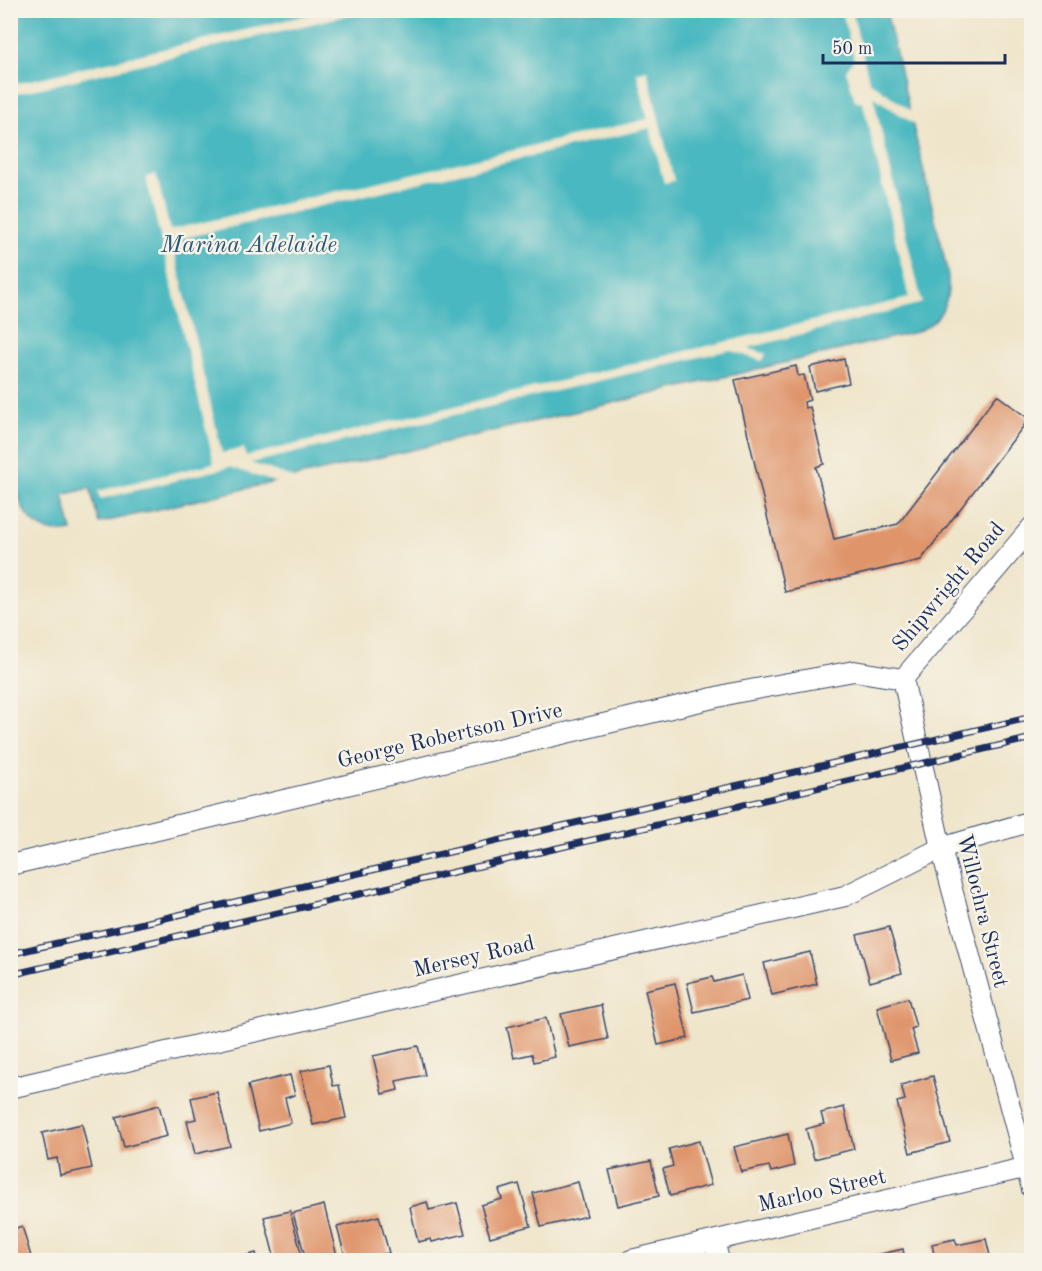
<svg xmlns="http://www.w3.org/2000/svg" width="1042" height="1271" viewBox="0 0 1042 1271" font-family="'Old Standard TT',serif">
<style>
.water{fill:#49b8c0;stroke:#32748f;stroke-width:1.5}
.pier{fill:#efe5ca}
.building{fill:#df946b}
.lines{fill:none;stroke-linecap:round;stroke-linejoin:round}
.street-casing{stroke:#3b4a6e;stroke-width:22}
.street{stroke:#fff;stroke-width:20}
.rail-casing{stroke:#1b2f5e;stroke-width:7}
.rail{stroke:#f7f3e8;stroke-width:4.5;stroke-dasharray:14;stroke-linecap:butt}
.labels{text-anchor:middle;dominant-baseline:central;stroke-width:5;stroke-linejoin:round;paint-order:stroke}
.street-label{font-size:22px;fill:#1b2f5e;stroke:#f7f3e8}
.water-label{font-size:24px;font-style:italic;fill:#29587b;stroke:#f7f3e8}
</style>
<rect width="100%" height="100%" fill="#f7f3e8"/>
<filter id="ink" filterUnits="userSpaceOnUse"><feTurbulence type="fractalNoise" baseFrequency=".0167" numOctaves="2"/><feDisplacementMap in="SourceGraphic" scale="12" xChannelSelector="R" yChannelSelector="G"/><feConvolveMatrix kernelMatrix="1 2 1 2 8 2 1 2 1" color-interpolation-filters="sRGB"/></filter>
<filter id="wash" filterUnits="userSpaceOnUse"><feTurbulence type="fractalNoise" baseFrequency=".008" numOctaves="4" result="noise"/><feDisplacementMap in="SourceGraphic" scale="24" xChannelSelector="R" yChannelSelector="G"/><feGaussianBlur stdDeviation="1.35" result="paint"/><feColorMatrix in="noise" values="0 0 0 0 0 0 0 0 0 0 0 0 0 0 0 0 0 1.4 0 .05"/><feComposite in="paint" operator="in"/></filter>
<g filter="url(#wash)">
<rect width="100%" height="100%" fill="#efe5ca"/>
<path class="water" d="M10,11H886L947,270C952,300 942,324 912,333L99,523L90,488L63,495L72,531C28,539 18,503 11,470Z"/>
<g class="pier">
<polygon points="325,11 365,11 11,95 11,85"/>
<polygon points="842,11 852,11 869,81 911,111 914,124 873,96 922,303 748,348 766,354 762,361 729,350 251,463 297,479 280,484 230,467 100,499 98,491 214,463 146,177 156,174 170,230 648,119 637,73 647,70 674,181 664,183 650,128 172,241 222,453 244,448 246,456 909,298 863,103 855,100 846,70 854,59"/>
</g>
<g id="blocks">
<g class="building">
<polygon points="844,359 849,383 815,391 810,367"/>
<polygon points="796,366 798,376 804,375 810,400 804,402 805,408 810,407 824,464 816,467 834,539 898,524 997,395 1029,419 921,560 785,592 735,380"/>
<polygon points="889,927 902,973 870,982 857,935"/>
<polygon points="810,952 817,984 772,995 764,963"/>
<polygon points="742,975 748,1000 694,1012 687,983 712,977 714,982"/>
<polygon points="675,983 688,1038 658,1045 645,990"/>
<polygon points="908,998 916,1027 911,1029 918,1053 891,1060 877,1007"/>
<polygon points="601,1005 608,1039 569,1047 561,1014"/>
<polygon points="546,1018 555,1057 534,1062 532,1054 514,1058 507,1027"/>
<polygon points="418,1046 425,1075 396,1081 398,1090 382,1094 373,1056"/>
<polygon points="329,1065 333,1086 339,1085 346,1118 313,1125 301,1071"/>
<polygon points="290,1075 295,1095 285,1098 291,1123 259,1131 248,1085"/>
<polygon points="933,1076 950,1142 910,1153 897,1102 905,1100 901,1085"/>
<polygon points="217,1092 230,1146 195,1154 187,1121 196,1119 191,1098"/>
<polygon points="159,1105 167,1136 124,1147 116,1117"/>
<polygon points="844,1107 854,1149 814,1159 806,1129 824,1124 821,1113"/>
<polygon points="82,1124 92,1168 60,1175 57,1158 48,1160 42,1133"/>
<polygon points="788,1134 794,1166 771,1172 769,1166 741,1172 734,1147"/>
<polygon points="699,1141 711,1185 670,1196 663,1169 673,1166 669,1149"/>
<polygon points="651,1161 659,1196 618,1206 609,1170"/>
<polygon points="578,1182 587,1216 541,1227 533,1193"/>
<polygon points="519,1184 531,1226 490,1237 481,1205 502,1199 499,1190"/>
<polygon points="427,1202 429,1210 457,1203 465,1234 432,1242 431,1239 418,1242 410,1207"/>
<polygon points="324,1205 338,1260 306,1260 293,1213"/>
<polygon points="290,1211 303,1260 275,1260 264,1217"/>
<polygon points="379,1216 389,1253 358,1260 346,1260 337,1227"/>
<polygon points="22,1226 32,1260 10,1260 10,1230"/>
<polygon points="955,1239 957,1245 986,1239 991,1260 935,1260 932,1244"/>
<polygon points="903,1249 905,1260 855,1260"/>
<polygon points="256,1253 258,1260 229,1260"/>
</g>
</g>
</g>
<g filter="url(#ink)">
<use href="#blocks" fill-opacity="0" stroke="#3b4a6e" stroke-width="1.5"/>
<g class="lines">
<defs>
<g id="street">
<polyline points="903,679 941,848 1032,1189"/>
<polyline points="903,679 1032,527"/>
<polyline points="10,865 734,693 854,671 903,679"/>
<polyline points="10,1088 845,896 941,848 1032,821"/>
<polyline points="714,1241 719,1260"/>
<polyline points="631,1260 1024,1168"/>
</g>
</defs>
<use href="#street" class="street-casing"/>
<use href="#street" class="street"/>
<defs>
<g id="rail">
<polyline points="10,954 1032,717"/>
<polyline points="10,975 1032,738"/>
</g>
</defs>
<use href="#rail" class="rail-casing"/>
<use href="#rail" class="rail"/>
</g>
</g>
<g class="labels">
<g class="street-label">
<text transform="translate(949 587) rotate(-50)">Shipwright Road</text>
<text transform="translate(450 736) rotate(-13)">George Robertson Drive</text>
<text transform="translate(982 911) rotate(76)">Willochra Street</text>
<text transform="translate(474 957) rotate(-13)">Mersey Road</text>
<text transform="translate(822 1191) rotate(-13)">Marloo Street</text>
</g>
<g class="water-label">
<text x="249" y="246">Marina Adelaide</text>
</g>
</g>
<rect width="1042" height="1271" fill="none" stroke="#f7f3e8" stroke-width="36"/>
<path d="M823 54v9h182v-9" fill="none" stroke="#1b2f5e" stroke-width="3"/>
<text x="832" y="54" font-size="18" fill="#1b2f5e" stroke="#f7f3e8" stroke-width="4.5" paint-order="stroke">50 m</text>
</svg>
